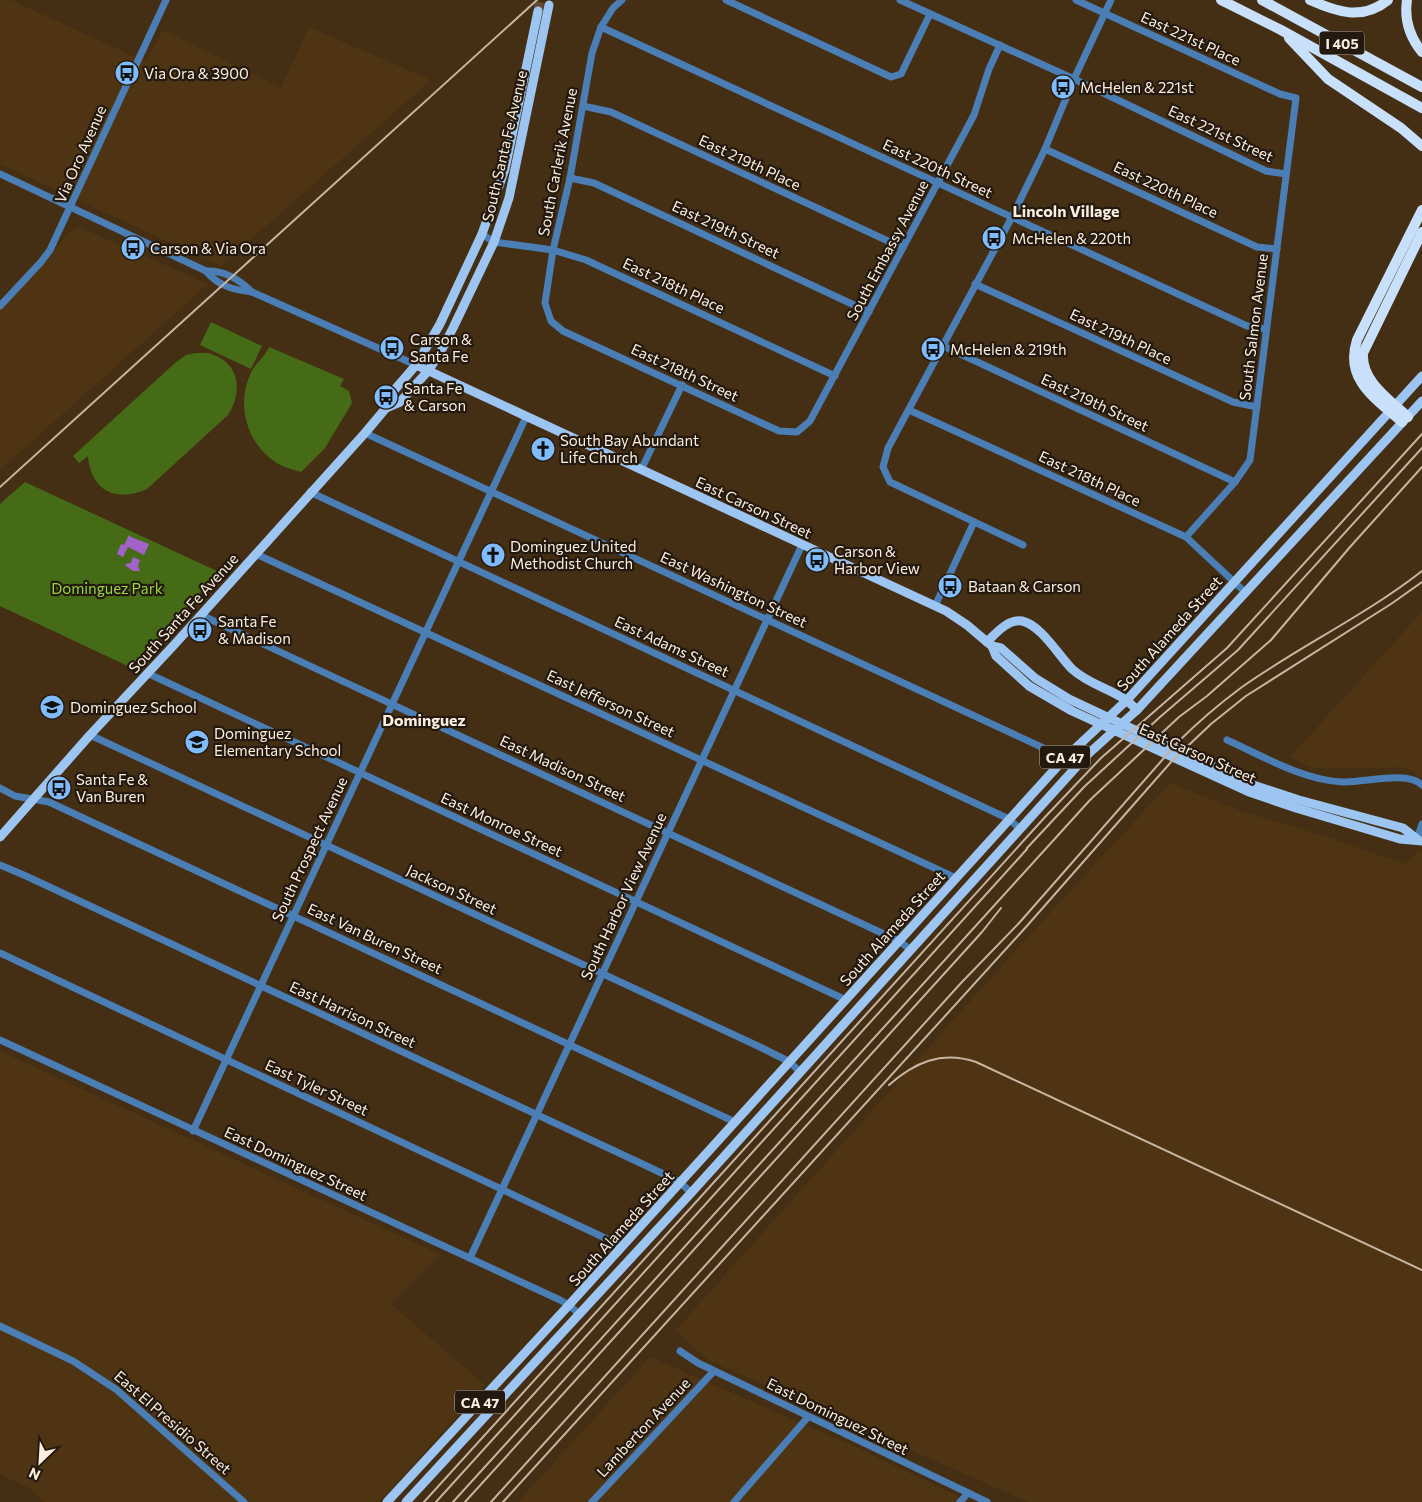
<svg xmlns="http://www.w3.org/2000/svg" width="1422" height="1502" viewBox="0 0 1422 1502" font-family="Commissioner,sans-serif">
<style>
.built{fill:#4e3412}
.green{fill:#466b16}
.water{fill:#a162ca}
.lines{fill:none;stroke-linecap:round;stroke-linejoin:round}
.major-tunnel{stroke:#604c33;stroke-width:9;stroke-dasharray:9 4.5;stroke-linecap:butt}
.minor{stroke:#4a7eb4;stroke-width:7}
.major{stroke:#9dc5f1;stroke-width:9}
.highway{stroke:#c8e0fa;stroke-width:10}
.rail{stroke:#c5b5a2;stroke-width:2}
.labels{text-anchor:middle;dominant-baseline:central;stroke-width:4.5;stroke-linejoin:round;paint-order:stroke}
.shield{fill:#23190e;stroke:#bcafa1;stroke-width:1}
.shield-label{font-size:14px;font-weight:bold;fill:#fdefe0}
.street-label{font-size:15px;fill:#fdefe0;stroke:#23190e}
.poi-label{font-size:15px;fill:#fdefe0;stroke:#23190e;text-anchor:start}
.park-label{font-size:15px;fill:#95d83f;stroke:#23190e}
.neighbourhood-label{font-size:16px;font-weight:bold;fill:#fdefe0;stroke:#23190e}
</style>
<rect width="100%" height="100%" fill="#442f15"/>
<g class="built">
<polygon points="0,0 11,0 146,62 163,30 281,88 309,27 431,80 221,266 0,164"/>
<polygon points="79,227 208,284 0,470 0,310 72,230"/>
<polygon points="1422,612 1422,777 1404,767 1343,769 1309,767 1290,757"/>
<polygon points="1170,783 1244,812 1328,837 1405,864 1419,850 1422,851 1422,1502 1028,1502 708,1360 675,1331 1017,949"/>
<polygon points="0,1051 441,1255 391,1304 485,1385 379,1502 44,1502 27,1487 0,1474"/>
<polygon points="650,1357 858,1448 969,1502 518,1502"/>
</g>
<g class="green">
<polygon points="211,322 262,346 251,369 200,345"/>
<path d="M269,347L344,379L340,386L349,391L352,403L325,448L301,472C290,469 279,466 270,458C246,439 237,403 250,375C254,364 265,357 269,347Z"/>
<path d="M196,353C201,353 207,352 211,354C240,363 243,392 228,415L147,489C116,503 91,491 88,456L79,463L73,456L175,363L186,355Z"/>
<polygon points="25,482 219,572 132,668 0,606 0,504"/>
</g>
<g class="water">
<polygon points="129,535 131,537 149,544 144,555 128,547 123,557 117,554 121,544 124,545"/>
<polygon points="133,557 140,560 138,566 140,571 133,571 126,566 125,564 131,563"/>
</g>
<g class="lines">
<polyline class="major-tunnel" points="538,11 540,0"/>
<g class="minor">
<polyline points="622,0 613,8 601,27 592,53 570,178 553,250 545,303 551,321 563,331 779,431 797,432 810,421 974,115 989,69 1000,45"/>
<polyline points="726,0 891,77 901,74 930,14"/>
<polyline points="900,0 1074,79 1266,171 1286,174"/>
<polyline points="1076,0 1280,94 1296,98 1250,460 1235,482 1186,537"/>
<polyline points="601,27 1247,326 1266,329"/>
<polyline points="583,106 611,112 903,248"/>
<polyline points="1045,149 1257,247 1277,249"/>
<path d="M0,174L206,271C224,270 240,280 252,292"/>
<polyline points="570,178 594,183 869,312"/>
<polyline points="482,234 494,242 553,250 586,260 835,376"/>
<path d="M206,271C218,286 234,290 252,292L416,365"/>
<polyline points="975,284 1233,402 1257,407"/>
<polyline points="0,306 41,262 50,250 166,0"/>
<polyline points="943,346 1235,482"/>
<polyline points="909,410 1186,537 1246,593"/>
<polyline points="365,433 1065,758"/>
<polyline points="641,470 682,385"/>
<polyline points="310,492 1009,819 1020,829"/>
<polyline points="1023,545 890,482 883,467 888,448 1012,217 1045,149 1074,79 1111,0"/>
<polyline points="256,554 956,878"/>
<polyline points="935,606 974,522"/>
<polyline points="201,615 899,941 911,950"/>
<polyline points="147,673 846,1000"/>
<polyline points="90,735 760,1047 790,1062 800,1072"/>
<path d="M1227,740C1263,756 1302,780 1343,782C1364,783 1407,770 1422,785"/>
<polyline points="0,788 15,796 49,802 735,1122"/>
<polyline points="1417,839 1422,824"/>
<polyline points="0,865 26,876 651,1168 680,1182 691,1193"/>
<polyline points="0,953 622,1246"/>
<polyline points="0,1040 560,1300 569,1305 579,1314"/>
<polyline points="193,1131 526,417"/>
<polyline points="470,1258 802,545"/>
<polyline points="0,1326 73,1361 117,1390 244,1502"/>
<polyline points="680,1351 698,1363 987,1502"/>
<polyline points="592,1502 714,1371"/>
<polyline points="734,1502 808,1417"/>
<polyline points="960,1502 968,1493"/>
</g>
<g class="major">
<polyline points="416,365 946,611 967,625 987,642 992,646 996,656 1029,686 1072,711 1249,792 1296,808 1400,839 1422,841"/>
<polyline points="386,408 400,402 428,371 440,353 453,328 494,242 509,198 549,5"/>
<path d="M987,642C996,633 1008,619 1022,621C1041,625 1059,656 1072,669C1088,684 1109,688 1126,700C1130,703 1134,707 1137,710"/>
<polyline points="992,646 1001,648 1035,678 1069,699 1250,784 1299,800 1403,828 1417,839"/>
<polyline points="0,837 90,735 174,645 365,433 386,408 391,394 416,365 440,324 482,234 505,169 538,11"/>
<polyline points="387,1502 569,1305 1065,758 1127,700 1422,376"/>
<polyline points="406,1502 691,1193 1087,755 1137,710 1422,401"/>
</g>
<g class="highway">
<polyline points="1221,0 1281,30 1422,108"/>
<polyline points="1262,0 1422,87"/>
<path d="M1310,0C1337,12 1362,21 1388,0"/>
<path d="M1407,0C1404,20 1409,36 1422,52"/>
<polyline points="1289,38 1328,79 1401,128 1422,146"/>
<path d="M1408,417C1389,399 1361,381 1363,353L1422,232"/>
<path d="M1402,422C1376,399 1344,380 1357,340L1422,210"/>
</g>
<g class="rail">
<polyline points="0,487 537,0"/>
<polyline points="1027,848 1085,786 1160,717 1238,650 1422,448"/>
<path d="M889,1085C914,1063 941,1050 976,1062L1422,1270"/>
<polyline points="424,1502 1046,816 1101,758 1227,648 1422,434"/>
<polyline points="436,1502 1027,849"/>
<polyline points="453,1502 1090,800 1179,717 1207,696 1271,640 1350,547 1422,467"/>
<polyline points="465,1502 982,932 1001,908"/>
<path d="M491,1502L961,983L1020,922L1178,742C1198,722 1219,704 1242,687C1300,646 1366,615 1422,571"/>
<polyline points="503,1502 1026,927 1171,762 1211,724 1246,696 1391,604 1422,582"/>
</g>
</g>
<defs>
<symbol id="bus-disc" viewBox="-11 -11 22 22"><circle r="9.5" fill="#81bcfa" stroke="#23190e"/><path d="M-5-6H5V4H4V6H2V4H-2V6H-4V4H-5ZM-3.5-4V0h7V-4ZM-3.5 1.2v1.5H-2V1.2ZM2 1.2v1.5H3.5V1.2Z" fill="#111"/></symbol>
<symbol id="church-disc" viewBox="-11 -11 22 22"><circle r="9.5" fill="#81bcfa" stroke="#23190e"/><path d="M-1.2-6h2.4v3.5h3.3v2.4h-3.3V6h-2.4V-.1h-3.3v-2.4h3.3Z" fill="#111"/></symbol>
<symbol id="school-disc" viewBox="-11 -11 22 22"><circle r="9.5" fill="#81bcfa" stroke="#23190e"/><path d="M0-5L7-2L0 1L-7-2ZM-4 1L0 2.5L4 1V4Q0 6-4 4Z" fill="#111"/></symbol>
</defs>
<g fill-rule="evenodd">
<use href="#bus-disc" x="113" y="59" width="28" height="28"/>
<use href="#bus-disc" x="1049" y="73" width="28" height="28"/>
<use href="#bus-disc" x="980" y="224" width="28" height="28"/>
<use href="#bus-disc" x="119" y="234" width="28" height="28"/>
<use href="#bus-disc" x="378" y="334" width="28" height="28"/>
<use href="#bus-disc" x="919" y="335" width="28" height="28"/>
<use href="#bus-disc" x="372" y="383" width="28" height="28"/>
<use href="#church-disc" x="529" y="435" width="28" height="28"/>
<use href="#church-disc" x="479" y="541" width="28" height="28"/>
<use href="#bus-disc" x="803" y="546" width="28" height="28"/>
<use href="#bus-disc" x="936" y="572" width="28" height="28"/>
<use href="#bus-disc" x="186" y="616" width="28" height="28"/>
<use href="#school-disc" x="38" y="693" width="28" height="28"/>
<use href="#school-disc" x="183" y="728" width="28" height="28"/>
<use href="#bus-disc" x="45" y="774" width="28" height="28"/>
</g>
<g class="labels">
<g class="shield">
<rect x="1319.5" y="31.5" width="45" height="23" rx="4"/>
<rect x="1040" y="745.5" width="50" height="23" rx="4"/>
<rect x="455" y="1390.5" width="50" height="23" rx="4"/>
</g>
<g class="shield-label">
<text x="1342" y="43">I 405</text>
<text x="1065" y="757">CA 47</text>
<text x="480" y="1402">CA 47</text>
</g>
<g class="street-label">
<text transform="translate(1191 38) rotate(25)">East 221st Place</text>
<text transform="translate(1221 133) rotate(25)">East 221st Street</text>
<text transform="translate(504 146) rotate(-77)">South Santa Fe Avenue</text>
<text transform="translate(80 154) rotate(-66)">Via Oro Avenue</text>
<text transform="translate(557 162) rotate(-79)">South Carlerik Avenue</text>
<text transform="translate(750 162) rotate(25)">East 219th Place</text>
<text transform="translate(938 168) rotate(25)">East 220th Street</text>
<text transform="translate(1166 189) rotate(25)">East 220th Place</text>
<text transform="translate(726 229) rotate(25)">East 219th Street</text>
<text transform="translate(887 250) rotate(-62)">South Embassy Avenue</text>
<text transform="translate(674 285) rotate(25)">East 218th Place</text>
<text transform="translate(1253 327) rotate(-83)">South Salmon Avenue</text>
<text transform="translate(1121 336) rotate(25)">East 219th Place</text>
<text transform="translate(685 372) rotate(25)">East 218th Street</text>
<text transform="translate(1095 402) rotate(25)">East 219th Street</text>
<text transform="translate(1090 478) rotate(25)">East 218th Place</text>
<text transform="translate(754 507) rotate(25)">East Carson Street</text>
<text transform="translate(734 589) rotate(25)">East Washington Street</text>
<text transform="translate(183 613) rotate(-48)">South Santa Fe Avenue</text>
<text transform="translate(1169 633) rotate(-48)">South Alameda Street</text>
<text transform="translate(672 646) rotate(25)">East Adams Street</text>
<text transform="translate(611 703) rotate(25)">East Jefferson Street</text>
<text transform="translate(1198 753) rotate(24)">East Carson Street</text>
<text transform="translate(563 768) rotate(25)">East Madison Street</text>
<text transform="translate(502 824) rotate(25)">East Monroe Street</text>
<text transform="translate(309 849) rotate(-65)">South Prospect Avenue</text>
<text transform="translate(452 889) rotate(25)">Jackson Street</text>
<text transform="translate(623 896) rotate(-65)">South Harbor View Avenue</text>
<text transform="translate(892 928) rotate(-48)">South Alameda Street</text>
<text transform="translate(375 938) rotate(25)">East Van Buren Street</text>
<text transform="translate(353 1014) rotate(25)">East Harrison Street</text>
<text transform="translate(317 1087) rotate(25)">East Tyler Street</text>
<text transform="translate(296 1163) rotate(25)">East Dominguez Street</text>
<text transform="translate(621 1228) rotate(-48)">South Alameda Street</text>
<text transform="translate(838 1416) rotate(26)">East Dominguez Street</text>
<text transform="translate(173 1422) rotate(41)">East El Presidio Street</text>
<text transform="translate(643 1427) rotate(-47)">Lamberton Avenue</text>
</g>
<g class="poi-label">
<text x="144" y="73">Via Ora &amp; 3900</text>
<text x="1080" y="87">McHelen &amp; 221st</text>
<text x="1012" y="238">McHelen &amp; 220th</text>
<text x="150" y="248">Carson &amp; Via Ora</text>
<text x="410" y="339">Carson &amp;<tspan x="410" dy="17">Santa Fe</tspan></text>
<text x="950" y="349">McHelen &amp; 219th</text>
<text x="404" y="388">Santa Fe<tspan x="404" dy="17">&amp; Carson</tspan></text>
<text x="560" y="440">South Bay Abundant<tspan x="560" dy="17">Life Church</tspan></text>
<text x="510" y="546">Dominguez United<tspan x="510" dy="17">Methodist Church</tspan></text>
<text x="834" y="551">Carson &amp;<tspan x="834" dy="17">Harbor View</tspan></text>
<text x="968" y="586">Bataan &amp; Carson</text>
<text x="218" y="621">Santa Fe<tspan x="218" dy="17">&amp; Madison</tspan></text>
<text x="70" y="707">Dominguez School</text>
<text x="214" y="733">Dominguez<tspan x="214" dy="17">Elementary School</tspan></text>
<text x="76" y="779">Santa Fe &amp;<tspan x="76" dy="17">Van Buren</tspan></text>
</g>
<g class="park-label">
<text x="107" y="588">Dominguez Park</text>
</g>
<g class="neighbourhood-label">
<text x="1066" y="210">Lincoln Village</text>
<text x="424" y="719">Dominguez</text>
</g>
</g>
<g transform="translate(40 1462) rotate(205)" stroke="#23190e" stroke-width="4" paint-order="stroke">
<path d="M0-4L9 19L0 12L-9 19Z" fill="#fdefe0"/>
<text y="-8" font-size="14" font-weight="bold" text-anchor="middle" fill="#fdefe0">N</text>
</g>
</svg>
